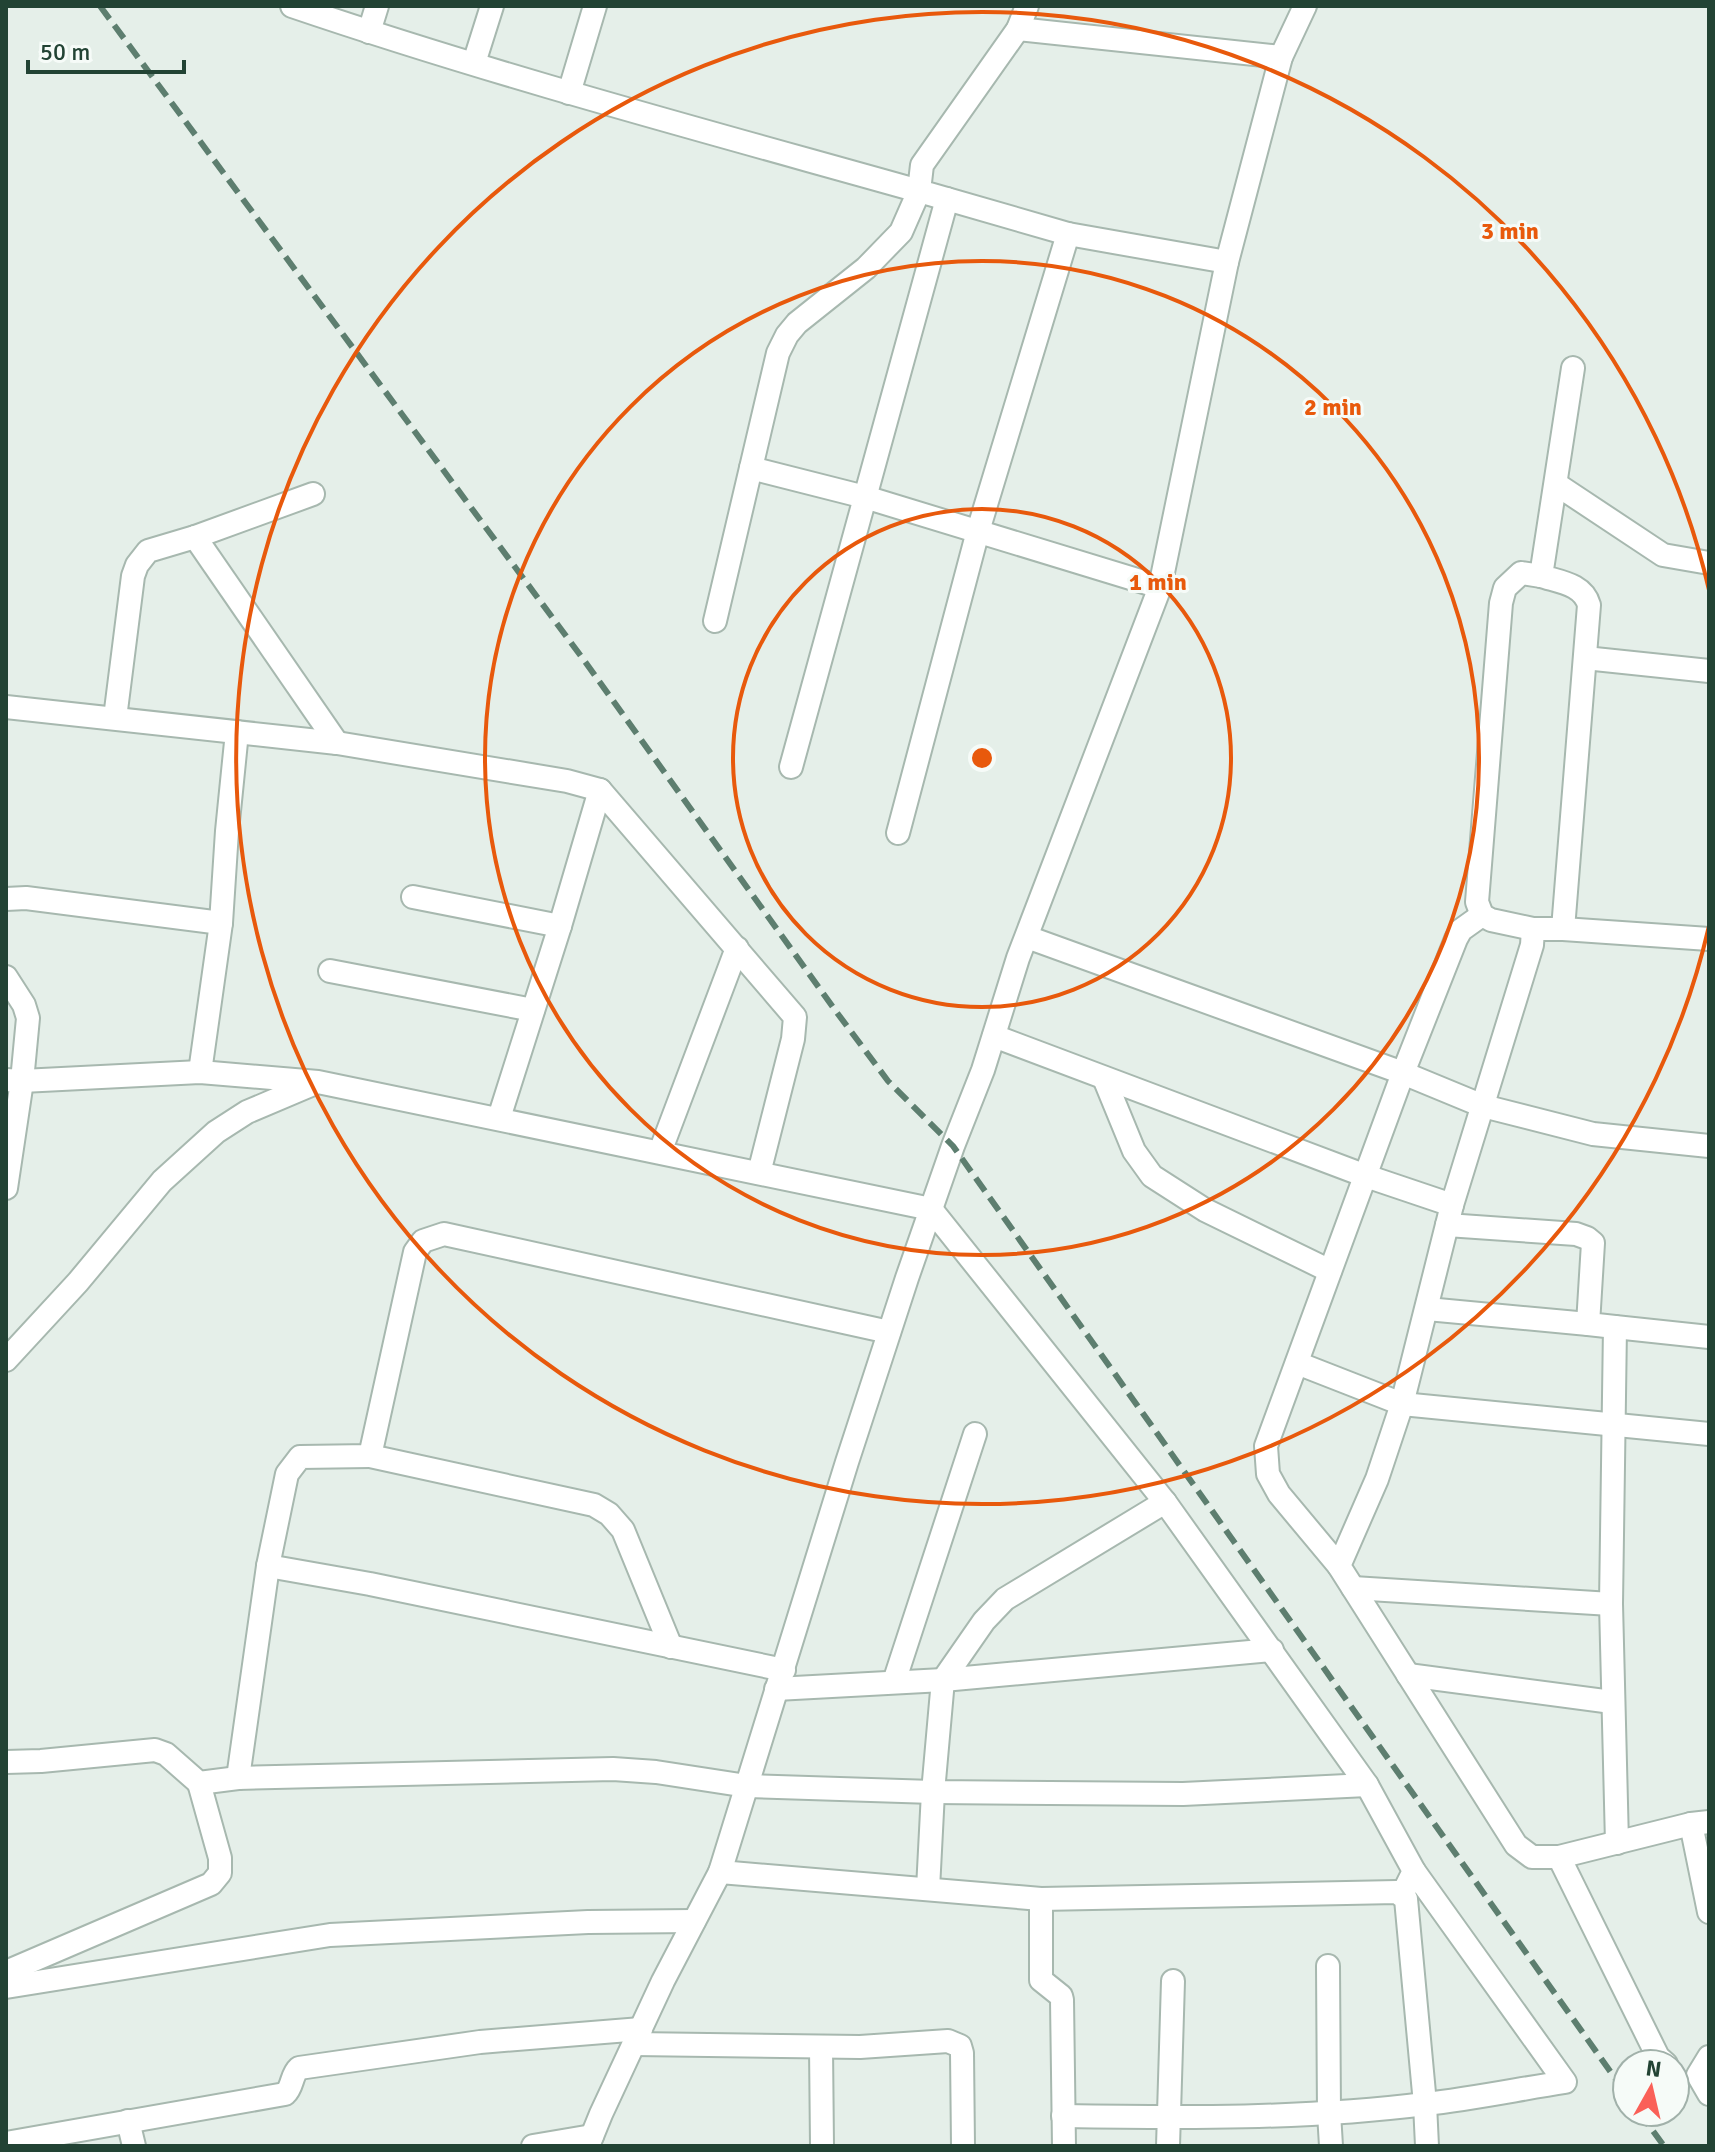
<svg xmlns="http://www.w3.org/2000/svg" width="1715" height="2152" viewBox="0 0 1715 2152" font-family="Signika,sans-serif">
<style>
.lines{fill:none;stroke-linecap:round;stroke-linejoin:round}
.minor-casing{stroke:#a7b8af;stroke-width:26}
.minor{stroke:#fff;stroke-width:22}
.rail{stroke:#5d7e6f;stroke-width:6;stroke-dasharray:16 8;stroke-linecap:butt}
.ring{fill:none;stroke:#e8590c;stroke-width:4}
.centre{fill:#e8590c;stroke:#f6fbf8;stroke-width:4}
.ring-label{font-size:24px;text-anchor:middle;font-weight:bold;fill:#e8590c;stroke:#f6fbf8;stroke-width:6;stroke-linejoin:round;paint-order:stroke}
</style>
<rect width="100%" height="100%" fill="#e5efe9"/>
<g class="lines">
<defs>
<g id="minor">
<path d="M292,6C498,76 709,132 919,191L901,232L866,268L797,323L787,335L778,353L715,621"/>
<polyline points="1027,6 1018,29 922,165 919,191 1068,234 1227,262"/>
<polyline points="1018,29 1281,57"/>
<polyline points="369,32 377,6"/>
<polyline points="474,63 492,6"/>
<polyline points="569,93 595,6"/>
<polyline points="751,468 865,497 1160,587"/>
<polyline points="1556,484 1663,555 1709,563"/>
<polyline points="195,537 337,743"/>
<polyline points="1585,658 1709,671"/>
<polyline points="6,707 337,743 567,781 600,790 795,1017 793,1039 759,1173"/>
<polyline points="115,718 133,576 137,565 148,551 195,537 313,494"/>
<polyline points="791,767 947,199"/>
<polyline points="898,833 978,531 1068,234"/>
<polyline points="413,897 560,926"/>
<polyline points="6,899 26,898 221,923"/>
<polyline points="1533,929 1491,920 1482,915 1477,902 1501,603 1505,588 1521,573 1541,576"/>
<path d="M1563,929L1589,605C1583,584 1560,582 1541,576L1573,368"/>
<polyline points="1027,937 1403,1073 1483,1106 1593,1134 1709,1146"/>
<polyline points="330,971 533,1010"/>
<polyline points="6,977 24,1005 28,1018 22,1081 6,1188"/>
<polyline points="994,1036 1366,1176 1452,1205 1532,945 1533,929 1563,929 1709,939"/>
<polyline points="200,1072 221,923 227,831 237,732"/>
<polyline points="1104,1078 1134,1151 1152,1176 1205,1210 1330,1271"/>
<polyline points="6,1080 22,1081 200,1072 318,1082 931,1209 1165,1502 1367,1785 1414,1871 1402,1895"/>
<polyline points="499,1118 560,926 600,790"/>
<polyline points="660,1152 737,948"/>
<polyline points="1452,1205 1402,1404 1377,1479 1339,1566 1516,1845 1532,1857 1559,1857 1691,1824"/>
<polyline points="1447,1225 1576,1234 1587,1238 1593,1243 1588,1324 1615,1327 1611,1604 1617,1843"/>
<polyline points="1427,1309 1588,1324"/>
<polyline points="1615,1327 1709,1337"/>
<polyline points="6,1360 78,1282 162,1181 216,1132 247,1112 313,1084"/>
<polyline points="1297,1363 1402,1404 1709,1434"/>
<polyline points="370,1456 594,1505 609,1514 623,1530 671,1647"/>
<polyline points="268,1566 370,1584 784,1670"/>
<polyline points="1339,1566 1279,1494 1268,1474 1266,1446 1403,1073 1456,939 1461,930 1482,915"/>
<polyline points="1353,1588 1611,1604"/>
<polyline points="1408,1675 1612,1702"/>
<polyline points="894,1682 975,1434"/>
<polyline points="776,1689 943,1680 1272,1650"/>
<polyline points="6,1762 41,1761 155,1750 166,1754 199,1783 238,1778 613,1769 656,1772 747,1786 933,1792 1183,1794 1367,1785"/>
<polyline points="238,1778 268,1566 287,1474 300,1457 370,1456 415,1252 423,1241 444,1234 889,1332"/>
<polyline points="1709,1822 1691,1824 1709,1912"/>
<polyline points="1559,1857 1658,2057 1666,2064"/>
<polyline points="720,1872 1041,1899 1397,1892 1406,1899 1425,2104 1427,2146"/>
<polyline points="928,1889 933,1792 943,1680 984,1621 1005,1599 1165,1502"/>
<polyline points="1041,1899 1041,1980 1061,1996 1062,2000 1064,2146"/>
<polyline points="1328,1966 1329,2113 1331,2146"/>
<polyline points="6,1972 211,1884 220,1873 220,1858 199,1783"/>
<polyline points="6,1987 330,1935 588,1922 694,1921"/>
<polyline points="634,2044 860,2047 948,2041 960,2046 962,2053 963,2146"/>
<polyline points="821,2047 822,2146"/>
<polyline points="1709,2057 1698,2075 1709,2094"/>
<path d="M1063,2116C1184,2118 1306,2119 1425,2104C1472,2099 1519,2089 1565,2082L1414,1871"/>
<polyline points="128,2121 134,2146"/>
<path d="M6,2143L285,2094C293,2087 291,2075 299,2068L480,2042L641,2029"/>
<polyline points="533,2146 592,2136"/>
<polyline points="588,2146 601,2114 663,1981 720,1872 847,1462 907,1278 953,1146 983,1070 1018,958 1160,587 1227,262 1281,57 1305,6"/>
<polyline points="1168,2146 1173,1981"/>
</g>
</defs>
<use href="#minor" class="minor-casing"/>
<use href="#minor" class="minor"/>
<g class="rail">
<polyline points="100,6 586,663 835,1010 888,1081 953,1146 1627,2095"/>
<polyline points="1639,2112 1664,2146"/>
</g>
</g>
<g class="ring">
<circle cx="982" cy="758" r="249"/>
<circle cx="982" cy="758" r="497"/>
<path d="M1709 926A746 746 0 1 1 1709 590"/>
</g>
<circle cx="982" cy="758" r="12" class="centre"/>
<g class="ring-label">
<text x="1510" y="239">3 min</text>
<text x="1333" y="415">2 min</text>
<text x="1158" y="590">1 min</text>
</g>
<rect width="1715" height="2152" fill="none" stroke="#224334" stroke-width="16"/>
<g transform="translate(1651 2088) rotate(8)"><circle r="38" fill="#f6fbf8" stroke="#a1b1aa" stroke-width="2"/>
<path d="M0-6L14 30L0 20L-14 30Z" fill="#fa6058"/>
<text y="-12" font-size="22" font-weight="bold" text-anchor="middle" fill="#224334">N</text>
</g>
<path d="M28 60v12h156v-12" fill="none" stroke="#224334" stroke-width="4"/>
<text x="40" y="60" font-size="24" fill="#224334" stroke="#f6fbf8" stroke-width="6" paint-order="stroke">50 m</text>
</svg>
